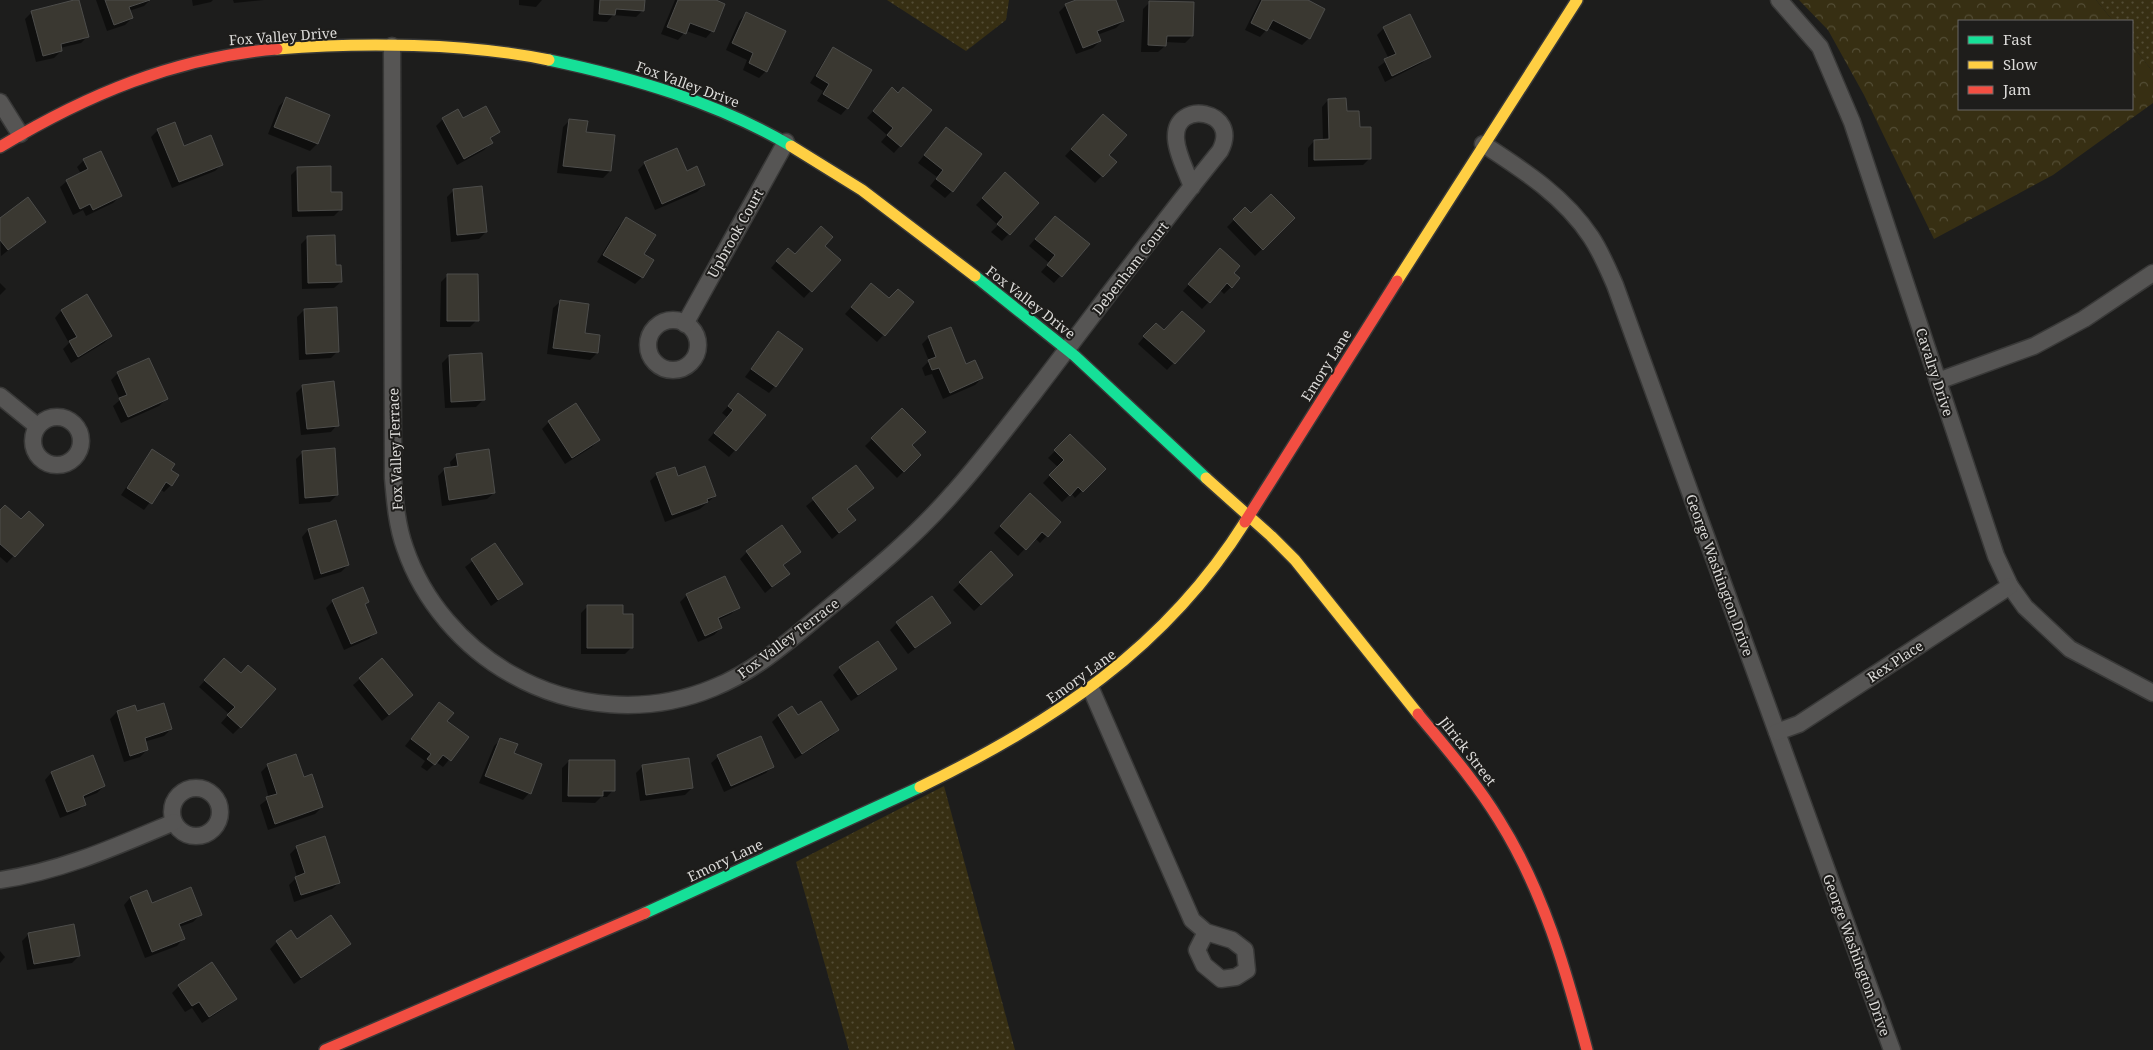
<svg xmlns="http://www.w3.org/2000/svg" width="2153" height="1050" viewBox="0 0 2153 1050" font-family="'Noto Serif',serif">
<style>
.grass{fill:url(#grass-dots)}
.forest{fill:url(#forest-crowns)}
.shadow{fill:#0007}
.building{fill:#3a3831;stroke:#4d4d4b}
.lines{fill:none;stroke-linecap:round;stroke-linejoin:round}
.street-casing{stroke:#393938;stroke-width:19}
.fast-casing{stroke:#393938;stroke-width:14}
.slow-casing{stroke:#393938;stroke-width:14}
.jam-casing{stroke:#393938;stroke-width:14}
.street{stroke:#565554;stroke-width:16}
.fast{stroke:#16e098;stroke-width:11}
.slow{stroke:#ffcf43;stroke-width:11}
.jam{stroke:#f24e42;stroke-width:11}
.labels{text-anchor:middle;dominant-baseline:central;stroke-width:4;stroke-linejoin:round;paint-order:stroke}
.street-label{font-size:14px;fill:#dbdad8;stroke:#1e1d1b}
</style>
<defs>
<pattern id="grass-dots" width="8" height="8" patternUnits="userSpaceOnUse" patternTransform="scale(1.25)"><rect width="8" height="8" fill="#372f13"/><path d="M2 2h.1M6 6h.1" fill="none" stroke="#534d35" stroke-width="1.8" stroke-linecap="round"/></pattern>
<pattern id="forest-crowns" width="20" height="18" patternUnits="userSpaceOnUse" patternTransform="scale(1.25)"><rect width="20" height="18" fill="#372f13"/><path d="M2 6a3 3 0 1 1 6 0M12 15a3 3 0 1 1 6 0" fill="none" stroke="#534d35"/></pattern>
</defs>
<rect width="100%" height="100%" fill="#1d1d1c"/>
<g class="grass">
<polygon points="887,0 1009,0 1006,20 966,51"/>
<polygon points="2096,0 2153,0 2153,72 2132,45 2132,21 2113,21"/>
<polygon points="944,786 1015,1050 849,1050 796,862"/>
</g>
<polygon class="forest" points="1799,0 2096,0 2113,21 1959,21 1959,109 2132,109 2132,45 2153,72 2153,103 2053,175 1934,239 1864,95 1828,30"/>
<g class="shadow">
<polygon points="96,0 150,0 144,6 129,11 132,18 125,25 107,31"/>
<polygon points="192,0 213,0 211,2 193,6"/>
<polygon points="233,0 264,0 234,3"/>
<polygon points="519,0 542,0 536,7 519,5"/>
<polygon points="594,0 644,0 643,10 636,17 613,15 607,22 593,21"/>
<polygon points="675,0 714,0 712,31 706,38 686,31 678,40 661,34"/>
<polygon points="1079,0 1114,0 1123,21 1116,28 1097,35 1100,41 1093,48 1076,54 1059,12 1066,5"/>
<polygon points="1260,0 1305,0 1309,38 1302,45 1268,28 1260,37 1245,30"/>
<polygon points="1150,2 1192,36 1185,43 1165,42 1165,46 1158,52 1141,52 1143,9"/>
<polygon points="32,12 88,36 81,43 60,48 61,51 54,58 36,62 25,19"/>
<polygon points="746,14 766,71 759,78 743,70 747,60 726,50 739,21"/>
<polygon points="1384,28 1429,56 1422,63 1385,82 1378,67 1389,59 1377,35"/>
<polygon points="834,49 847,108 841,115 817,101 823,91 810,83 827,56"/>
<polygon points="892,89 900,146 894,153 881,142 887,135 867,118"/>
<polygon points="286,99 328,116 317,144 310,151 268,134 279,106"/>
<polygon points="1328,100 1345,112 1359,128 1370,158 1363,165 1308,167 1308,148 1314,141 1323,140 1322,107"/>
<polygon points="443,119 463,120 498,132 489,140 491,143 484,150 457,165 436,126"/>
<polygon points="570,120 585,133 614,137 610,171 603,178 557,173 563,127"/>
<polygon points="1096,122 1107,155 1115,162 1095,183 1065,156"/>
<polygon points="158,130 183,147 222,164 215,171 172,188 151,137"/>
<polygon points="940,135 952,191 945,198 930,186 937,177 918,163"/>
<polygon points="84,160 120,196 113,203 86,216 83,210 73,215 60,187 67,181 81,174 77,167"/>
<polygon points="645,163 686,172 704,185 697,192 655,210 638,170"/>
<polygon points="298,168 330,193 341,209 334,216 292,217 291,175"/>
<polygon points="999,181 1037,203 1002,241 991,232 998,225 976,205"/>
<polygon points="454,190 486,232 479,239 451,242 447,197"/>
<polygon points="1245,209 1251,215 1293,218 1255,256 1227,227"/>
<polygon points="626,219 642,254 652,260 642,277 635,284 597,262 619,226"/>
<polygon points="0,220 44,222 1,256"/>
<polygon points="1048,224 1088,244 1054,283 1041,272 1049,263 1029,246"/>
<polygon points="308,237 334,266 341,282 334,288 302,289 301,244"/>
<polygon points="781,256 795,256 839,260 804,298 771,268"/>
<polygon points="1213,257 1232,273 1231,287 1224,294 1220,290 1202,309 1183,291"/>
<polygon points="448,275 477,320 470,327 440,327 441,282"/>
<polygon points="0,283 6,289 0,295"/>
<polygon points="865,292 889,300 912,303 877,342 845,314"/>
<polygon points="87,296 111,336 104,343 71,363 63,349 69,343 55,318 61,311"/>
<polygon points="560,302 584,334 599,336 597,353 590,360 547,354 553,308"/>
<polygon points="304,310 338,351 331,358 299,360 297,317"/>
<polygon points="1149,331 1203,331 1167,370 1138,344"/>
<polygon points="778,333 775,386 769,393 745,377"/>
<polygon points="929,337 966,365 982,378 975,385 943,399 932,374 925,376 922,368 929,361 922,344"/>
<polygon points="449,356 483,400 476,407 445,408 442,363"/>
<polygon points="118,373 166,399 159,406 121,423 113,406 120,400 111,380"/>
<polygon points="303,386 337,425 331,432 301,435 296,393"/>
<polygon points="738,395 735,450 729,457 708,440 727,417 722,413"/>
<polygon points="902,409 910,445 920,455 897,478 865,446"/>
<polygon points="549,422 598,440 592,447 565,464 542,429"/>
<polygon points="1070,436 1104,469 1075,498 1071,493 1062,502 1043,483 1058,467 1048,458"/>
<polygon points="152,451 169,470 171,485 164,492 160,489 144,510 121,495 146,458"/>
<polygon points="303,452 337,495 330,502 299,504 296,459"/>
<polygon points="457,455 494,493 487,499 442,506 438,476 445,469 451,468 450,462"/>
<polygon points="855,467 872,488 846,510 854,520 832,539 806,506"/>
<polygon points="657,474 678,478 715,496 700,509 665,522 650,481"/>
<polygon points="1023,502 1059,523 1040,543 1035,538 1018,556 994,533"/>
<polygon points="0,511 21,521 42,525 7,563 0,557"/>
<polygon points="308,530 348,565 341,572 314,580 302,537"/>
<polygon points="495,544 521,584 491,606 465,567"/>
<polygon points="747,552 800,552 782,566 788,574 765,593 740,559"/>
<polygon points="991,553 1012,575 974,611 953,590"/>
<polygon points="725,578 738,607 731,614 718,620 721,628 714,635 698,642 680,602 687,595"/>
<polygon points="333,601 368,602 364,605 376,632 369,639 344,650 326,608"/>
<polygon points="588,606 622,615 632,647 625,654 581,654 581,613"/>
<polygon points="897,623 949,623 908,654 890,630"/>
<polygon points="224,660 240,727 233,734 221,723 229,714 199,687"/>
<polygon points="382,660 412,695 382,721 353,685"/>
<polygon points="840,668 895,669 888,676 851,701 833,675"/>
<polygon points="439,703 445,721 467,738 443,767 436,762 427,771 421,767 425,761 405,746"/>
<polygon points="135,706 137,713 171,729 164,736 144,742 147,750 140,757 124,762 110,719 117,712"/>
<polygon points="778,716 798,717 838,730 831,737 795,759 772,722"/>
<polygon points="501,739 513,754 529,793 523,800 479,783 494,746"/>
<polygon points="718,757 772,766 766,773 724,792 711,763"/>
<polygon points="569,761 613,790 607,797 601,797 595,803 562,802 562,768"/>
<polygon points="268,765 303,779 322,807 315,814 268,830 260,805 269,798 261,772"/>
<polygon points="643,766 692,788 685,795 640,801 636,773"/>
<polygon points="51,773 104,786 97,793 82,799 85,804 78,811 60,818 45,780"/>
<polygon points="297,847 339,883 332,889 294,902 289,885 297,877 290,854"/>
<polygon points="147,892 151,904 200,915 193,922 179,927 183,939 177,946 145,958 124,905 130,898"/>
<polygon points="29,934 79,956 72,963 27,970 22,941"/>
<polygon points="297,941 349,944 342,950 294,984 270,949 277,942"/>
<polygon points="0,951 5,957 0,963"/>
<polygon points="179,986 235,999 228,1006 202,1023 192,1008 185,1012 172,993"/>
</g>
<g class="building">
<polygon points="74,0 79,0 89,37 61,44 62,51 43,56 31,11"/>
<polygon points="105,0 150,0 129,7 133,18 114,25"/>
<polygon points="600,0 645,0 644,11 616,9 615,15 599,14"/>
<polygon points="678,0 716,0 725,4 714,32 690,23 686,34 667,27"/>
<polygon points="1076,0 1116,0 1124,21 1097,31 1101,41 1083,48 1065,4"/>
<polygon points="1262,0 1308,0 1325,9 1310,39 1273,20 1267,31 1251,23"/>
<polygon points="1149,1 1194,2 1193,36 1167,36 1166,46 1148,45"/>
<polygon points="746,12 786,31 767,72 749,63 753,53 732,43"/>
<polygon points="1410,14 1431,57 1392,76 1384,59 1396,54 1383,27"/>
<polygon points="833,47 872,70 848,109 823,94 829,84 816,76"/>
<polygon points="892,87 898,93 903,87 932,110 901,147 887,135 893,128 873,111"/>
<polygon points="286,97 330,115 318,144 274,127"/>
<polygon points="1346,98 1347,111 1359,111 1360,127 1371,127 1371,159 1314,160 1314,140 1329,139 1328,99"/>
<polygon points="486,106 500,132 490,138 493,143 464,159 442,118 458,109 463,118"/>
<polygon points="1103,114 1127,135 1109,155 1117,162 1103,177 1071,149"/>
<polygon points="569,119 588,121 586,132 615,135 611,171 563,166"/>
<polygon points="175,122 184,146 211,135 223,165 179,182 157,129"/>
<polygon points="946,127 982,154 953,192 936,179 943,170 924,155"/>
<polygon points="677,148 687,171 697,166 705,185 662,204 644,162"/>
<polygon points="101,151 122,196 93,210 90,204 80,209 66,180 88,169 83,159"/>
<polygon points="331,166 331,192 342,192 342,210 298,211 297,167"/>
<polygon points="1005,172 1039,203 1010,235 997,224 1003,217 982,198"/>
<polygon points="482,186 487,232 457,235 453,189"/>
<polygon points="1271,194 1295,218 1263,250 1233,219 1245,207 1251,213"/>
<polygon points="28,197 46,222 8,250 0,240 0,218"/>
<polygon points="1055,216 1090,244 1062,277 1047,265 1055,255 1035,239"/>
<polygon points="626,217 656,235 644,254 654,260 643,278 603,255"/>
<polygon points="821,226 833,237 825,246 841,260 812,292 776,261 788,248 795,254"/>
<polygon points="335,235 336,265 341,265 342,282 308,283 307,236"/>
<polygon points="1220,248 1240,266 1234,273 1240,278 1232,288 1227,283 1210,303 1188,284"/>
<polygon points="447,274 478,274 479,321 447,321"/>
<polygon points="871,283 889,298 898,289 914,302 885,336 851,307"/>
<polygon points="87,294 112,336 78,357 69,341 77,337 61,310"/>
<polygon points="560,300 589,304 585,333 600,335 598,353 553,348"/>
<polygon points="337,307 339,352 306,354 304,309"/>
<polygon points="1182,311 1205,331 1175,364 1143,336 1156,323 1164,330"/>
<polygon points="951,327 966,364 975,360 983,378 950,393 939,368 932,370 928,360 936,357 928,336"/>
<polygon points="778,331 803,349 776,387 751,369"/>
<polygon points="482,353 485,400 451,402 449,355"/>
<polygon points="149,358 168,399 128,417 119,398 127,395 117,372"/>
<polygon points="334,381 339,426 307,429 302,385"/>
<polygon points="738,393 766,415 736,451 714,433 733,410 728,406"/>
<polygon points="576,403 600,440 572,458 548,421"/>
<polygon points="902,408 926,432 912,445 921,455 904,472 871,438"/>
<polygon points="1070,434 1106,469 1083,492 1078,487 1070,496 1049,475 1064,460 1054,450"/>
<polygon points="335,448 338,495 305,498 302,451"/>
<polygon points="152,449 175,464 171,470 179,475 172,486 166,482 152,504 127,488"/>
<polygon points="489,449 495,493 449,500 444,468 458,466 456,454"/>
<polygon points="856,465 874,488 847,509 856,520 839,533 812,498"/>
<polygon points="705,466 716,496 707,499 708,502 672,515 656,473 675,467 678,476"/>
<polygon points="1030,493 1061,522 1048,537 1042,532 1026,550 1000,526"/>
<polygon points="5,505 21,519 29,511 44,525 15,557 0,544 0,510"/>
<polygon points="336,520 349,565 321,574 308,529"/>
<polygon points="782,525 801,552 783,565 790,574 772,587 746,551"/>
<polygon points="495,543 523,584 498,600 471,559"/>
<polygon points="991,551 1013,575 981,605 959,582"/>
<polygon points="725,576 740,608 718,618 722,628 705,636 686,594"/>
<polygon points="363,587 369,602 365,604 377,633 351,644 332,600"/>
<polygon points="932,596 951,623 915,648 896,622"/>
<polygon points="587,605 623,605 623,614 633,614 633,648 587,648"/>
<polygon points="878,641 897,669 858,695 839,667"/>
<polygon points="224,658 241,673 248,665 276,689 241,728 227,715 235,707 204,680"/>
<polygon points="382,658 413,695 389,715 359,678"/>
<polygon points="821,701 839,730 802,754 778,715 792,706 798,715"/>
<polygon points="439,702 454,713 447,721 469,737 451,761 443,755 435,765 427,759 431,754 411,739"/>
<polygon points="164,703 172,729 145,738 148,750 130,756 117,711 135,705 137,711"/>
<polygon points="761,736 774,767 731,786 717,755"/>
<polygon points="500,738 518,744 514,753 542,764 531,794 485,776"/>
<polygon points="296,754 304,777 312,774 323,807 275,824 266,797 277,794 267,764"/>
<polygon points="93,755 105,786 83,796 86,805 67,812 51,772"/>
<polygon points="689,758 693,788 646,795 642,765"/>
<polygon points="569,760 615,760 615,791 603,791 603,796 568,796"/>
<polygon points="325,836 340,883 301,895 295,877 305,873 296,846"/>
<polygon points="191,887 202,915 179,924 185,939 152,952 130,897 147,890 152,903"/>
<polygon points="331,915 351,944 301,978 276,941 291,930 297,939"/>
<polygon points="74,924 80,956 34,964 28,933"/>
<polygon points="212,962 237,999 209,1017 199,1002 192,1006 178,985"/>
</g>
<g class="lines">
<defs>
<g id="street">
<polyline points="1779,0 1820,47 1852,122 1996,556 2010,586 2025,607 2070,649 2153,693"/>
<path d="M392,46L393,478C395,502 397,526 405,548C423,601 463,647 511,674C572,709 648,715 713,688C756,671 791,639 826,610C871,573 916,536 954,492C982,461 1007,427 1033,394C1095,313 1156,230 1220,151C1242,110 1173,98 1176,139C1177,155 1187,172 1192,187"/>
<polyline points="0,102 20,134"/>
<path d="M1483,144C1523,170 1564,196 1591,237C1601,252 1608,269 1615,285L1892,1050"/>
<circle cx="673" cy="345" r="25"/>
<polyline points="685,324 786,142"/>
<polyline points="1938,381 2034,346 2084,319 2153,273"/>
<polyline points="0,396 37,426"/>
<circle cx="57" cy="441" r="24"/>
<polyline points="1091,689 1192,920 1206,932 1232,940 1245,950 1247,970 1236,977 1221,979 1204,965 1197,950 1206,932"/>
<polyline points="1777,732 1799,724 2010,586"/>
<circle cx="196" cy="812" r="24"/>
<path d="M0,880C62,871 117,846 174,822"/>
</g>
<g id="fast">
<path d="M549,60C634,78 716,102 791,146"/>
<polyline points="975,276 1075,356 1206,478"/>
<polyline points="645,913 920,787"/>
</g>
<g id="slow">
<path d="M277,49C361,42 467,43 549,60"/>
<polyline points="791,146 862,190 975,276"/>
<polyline points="1397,281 1577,0"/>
<polyline points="1206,478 1271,536 1295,560 1418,714"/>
<path d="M920,787C1052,723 1166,648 1245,522"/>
</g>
<g id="jam">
<path d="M0,147C86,95 176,57 277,49"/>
<polyline points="1245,522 1397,281"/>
<path d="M1418,714C1446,748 1476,782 1499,820C1543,890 1566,970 1587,1050"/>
<polyline points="325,1050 645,913"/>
</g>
</defs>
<use href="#street" class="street-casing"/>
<use href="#fast" class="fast-casing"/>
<use href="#slow" class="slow-casing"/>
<use href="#jam" class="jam-casing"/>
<use href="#street" class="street"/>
<use href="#fast" class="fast"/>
<use href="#slow" class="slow"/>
<use href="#jam" class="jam"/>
</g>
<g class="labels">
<g class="street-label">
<text transform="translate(283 36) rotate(-4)">Fox Valley Drive</text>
<text transform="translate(688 84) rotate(20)">Fox Valley Drive</text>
<text transform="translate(735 233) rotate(-61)">Upbrook Court</text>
<text transform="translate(1130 268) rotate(-52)">Debenham Court</text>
<text transform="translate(1031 302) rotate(38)">Fox Valley Drive</text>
<text transform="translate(1326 365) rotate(-58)">Emory Lane</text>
<text transform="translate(1935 372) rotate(72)">Cavalry Drive</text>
<text transform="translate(395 449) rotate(-92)">Fox Valley Terrace</text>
<text transform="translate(1720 575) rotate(70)">George Washington Drive</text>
<text transform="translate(788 638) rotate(-37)">Fox Valley Terrace</text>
<text transform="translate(1895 661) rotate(-33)">Rex Place</text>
<text transform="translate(1081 676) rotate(-36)">Emory Lane</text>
<text transform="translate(1468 751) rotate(52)">Jilrick Street</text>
<text transform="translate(725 860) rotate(-25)">Emory Lane</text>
<text transform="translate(1857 955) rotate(70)">George Washington Drive</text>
</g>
</g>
<rect x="1958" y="20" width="175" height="90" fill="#1e1d1b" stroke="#6a6967"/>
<rect x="1968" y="36" width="25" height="8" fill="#16e098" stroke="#6a6967"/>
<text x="2003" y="45" font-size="15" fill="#dbdad8">Fast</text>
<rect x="1968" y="61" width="25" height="8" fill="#ffcf43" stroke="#6a6967"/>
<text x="2003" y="70" font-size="15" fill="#dbdad8">Slow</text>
<rect x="1968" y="86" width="25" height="8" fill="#f24e42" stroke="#6a6967"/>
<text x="2003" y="95" font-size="15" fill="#dbdad8">Jam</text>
</svg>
